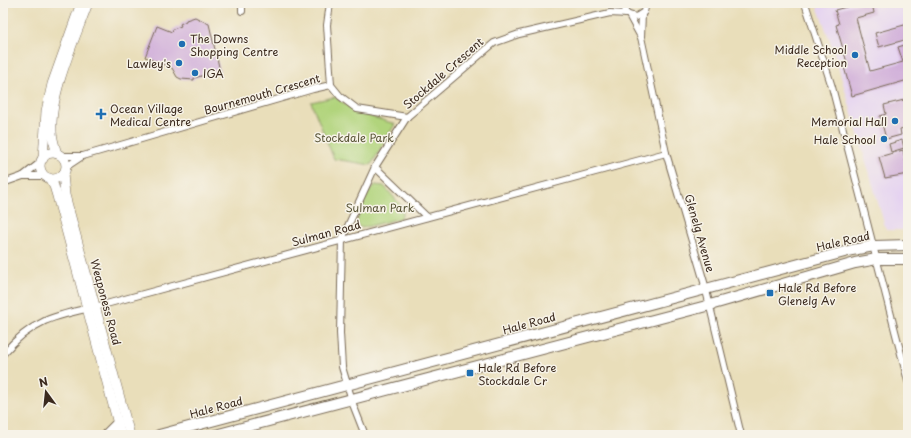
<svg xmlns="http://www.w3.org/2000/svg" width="911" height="438" viewBox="0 0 911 438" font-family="'Playpen Sans',sans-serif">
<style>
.built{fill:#e5d3f1}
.green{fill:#b1d47c;stroke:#767f4d}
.building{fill:#d1b0da}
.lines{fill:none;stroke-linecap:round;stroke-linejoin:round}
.minor-casing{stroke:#786955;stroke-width:8}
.secondary-casing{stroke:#786955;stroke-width:10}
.primary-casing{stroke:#786955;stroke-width:12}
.minor{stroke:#fff;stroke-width:6}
.secondary{stroke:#fff;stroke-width:9}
.primary{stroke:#fff;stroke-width:10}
.poi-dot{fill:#1f6fb2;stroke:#f7f3e8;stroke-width:1.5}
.labels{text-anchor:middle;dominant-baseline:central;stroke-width:3;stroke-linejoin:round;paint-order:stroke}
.poi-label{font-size:11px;fill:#3b2a1e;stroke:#f7f3e8;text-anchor:start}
.street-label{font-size:11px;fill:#3b2a1e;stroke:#f7f3e8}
.park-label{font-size:11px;fill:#585436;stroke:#f7f3e8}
</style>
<rect width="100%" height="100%" fill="#f7f3e8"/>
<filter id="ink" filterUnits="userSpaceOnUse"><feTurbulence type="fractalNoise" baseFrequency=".025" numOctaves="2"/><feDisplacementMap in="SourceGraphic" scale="8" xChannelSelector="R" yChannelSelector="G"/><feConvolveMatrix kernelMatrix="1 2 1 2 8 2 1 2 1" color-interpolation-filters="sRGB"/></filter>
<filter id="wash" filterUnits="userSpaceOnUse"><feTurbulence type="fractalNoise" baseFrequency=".012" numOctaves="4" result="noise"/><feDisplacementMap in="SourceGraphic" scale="16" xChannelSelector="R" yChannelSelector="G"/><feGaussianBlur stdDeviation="0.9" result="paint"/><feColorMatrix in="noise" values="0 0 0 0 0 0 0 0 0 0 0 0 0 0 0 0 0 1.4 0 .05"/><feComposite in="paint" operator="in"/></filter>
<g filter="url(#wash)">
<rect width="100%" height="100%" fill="#e9deba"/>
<polygon class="built" points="816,3 908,3 908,230 886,230 833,49"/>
<g class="green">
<polygon points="335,97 356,112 395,124 371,165 334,159 311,102"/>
<path d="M375,185L384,186L404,209L401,218L362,228L357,225C357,213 365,193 375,185Z"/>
</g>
<g id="blocks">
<g class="building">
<polygon points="861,3 872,3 874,13 856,18 870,71 903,62 898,47 908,44 908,80 852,96 844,67 848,66 836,25 839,24 835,10"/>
<polygon points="195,17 209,24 220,71 194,78 194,80 181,79 177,77 172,68 145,57 157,26 172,32 173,29 181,26 180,24 186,21 186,20"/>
<polygon points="908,24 908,39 879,47 875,33"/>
<polygon points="908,99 908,127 900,129 901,135 886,139 880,116 886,114 884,105"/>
<polygon points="902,140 904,148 891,152 889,144"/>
<polygon points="903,150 908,174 885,178 879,157"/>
</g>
</g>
</g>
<g filter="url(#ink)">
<use href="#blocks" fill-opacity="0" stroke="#786955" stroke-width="1"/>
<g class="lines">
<defs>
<g id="minor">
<polyline points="330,3 327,25 331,85 340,96 357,109 407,117"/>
<polyline points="622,3 626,14 636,17 644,12 646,3"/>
<polyline points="805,3 832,87 908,381"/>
<polyline points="242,11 242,3"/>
<polyline points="630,17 641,37 666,153 704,282 741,435"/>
<polyline points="641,37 642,14"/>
<polyline points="61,156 83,156 313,89 331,85"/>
<polyline points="66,167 81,157"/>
<polyline points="375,167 427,217"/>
<polyline points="23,176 45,176"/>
<polyline points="3,183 23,176 41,162"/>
<path d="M3,354C31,321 55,315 95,307L666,153"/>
<polyline points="365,435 354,407 342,367 340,333 342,239 375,167 407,117 494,43 519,34 610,13 627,14"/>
</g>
<g id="secondary">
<circle cx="53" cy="166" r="13"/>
<path d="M57,154C55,146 52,139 52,131C50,93 75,39 88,3"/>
<polyline points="43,159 46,111 52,84 81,3"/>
<polyline points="63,174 65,195 130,435"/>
<polyline points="49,178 54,186 57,196 121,435"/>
</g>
<g id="primary">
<polyline points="106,435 118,423"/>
<polyline points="159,435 852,250 874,246 908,245"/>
<polyline points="215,435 710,305 855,263 877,259 908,259"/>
</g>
</defs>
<use href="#minor" class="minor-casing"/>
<use href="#secondary" class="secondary-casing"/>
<use href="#primary" class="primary-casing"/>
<use href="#minor" class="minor"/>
<use href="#secondary" class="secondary"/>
<use href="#primary" class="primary"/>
</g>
</g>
<g class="poi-dot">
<circle cx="182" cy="44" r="4"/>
<circle cx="855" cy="55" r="4"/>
<circle cx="179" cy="63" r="4"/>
<circle cx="195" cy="73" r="4"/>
<path d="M99 108h4v4h4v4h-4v4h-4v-4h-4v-4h4z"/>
<circle cx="895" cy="121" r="4"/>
<circle cx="884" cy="139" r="4"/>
<rect x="766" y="289" width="8" height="8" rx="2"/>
<rect x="466" y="369" width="8" height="8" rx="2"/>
</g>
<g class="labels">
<g class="poi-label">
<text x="190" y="38">The Downs<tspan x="190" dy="13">Shopping Centre</tspan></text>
<text x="847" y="49" text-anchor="end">Middle School<tspan x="847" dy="13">Reception</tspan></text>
<text x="171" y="63" text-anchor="end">Lawley's</text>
<text x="203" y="73">IGA</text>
<text x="110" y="108">Ocean Village<tspan x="110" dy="13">Medical Centre</tspan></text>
<text x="887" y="121" text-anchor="end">Memorial Hall</text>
<text x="876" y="139" text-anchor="end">Hale School</text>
<text x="778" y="287">Hale Rd Before<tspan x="778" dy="13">Glenelg Av</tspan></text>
<text x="478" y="367">Hale Rd Before<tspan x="478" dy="13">Stockdale Cr</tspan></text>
</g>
<g class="street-label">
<text transform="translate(443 73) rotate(-41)">Stockdale Crescent</text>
<text transform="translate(262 94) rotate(-16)">Bournemouth Crescent</text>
<text transform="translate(326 233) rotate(-15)">Sulman Road</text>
<text transform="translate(700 233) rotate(74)">Glenelg Avenue</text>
<text transform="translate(843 241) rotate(-13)">Hale Road</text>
<text transform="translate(106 302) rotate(75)">Weaponess Road</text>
<text transform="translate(529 323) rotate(-15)">Hale Road</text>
<text transform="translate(216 407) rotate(-15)">Hale Road</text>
</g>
<g class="park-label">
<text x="354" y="137">Stockdale Park</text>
<text x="380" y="207">Sulman Park</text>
</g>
</g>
<rect width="911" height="438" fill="none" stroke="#f7f3e8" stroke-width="16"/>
<g transform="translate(46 392) rotate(345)" stroke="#f7f3e8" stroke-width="3" paint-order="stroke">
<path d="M0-3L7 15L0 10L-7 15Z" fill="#3b2a1e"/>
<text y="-6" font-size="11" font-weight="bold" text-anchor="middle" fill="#3b2a1e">N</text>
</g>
</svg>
